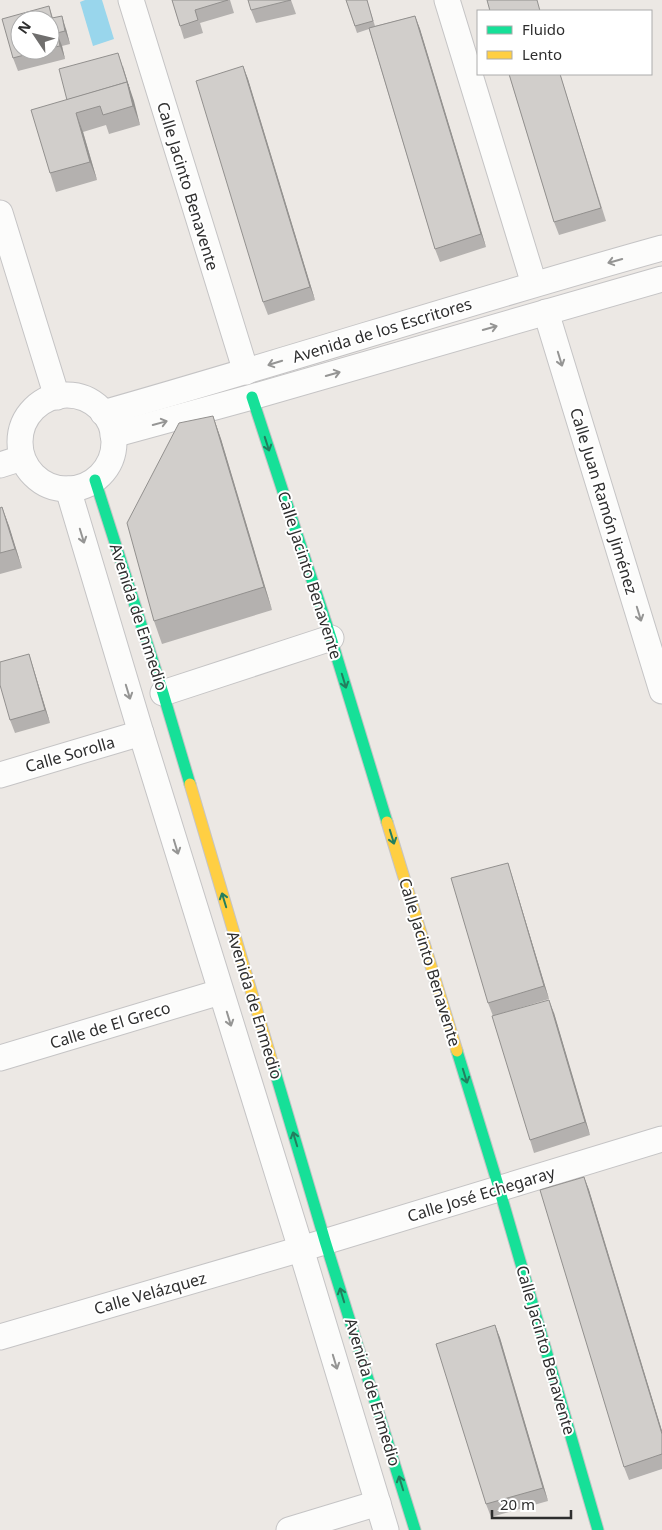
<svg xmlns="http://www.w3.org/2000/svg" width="662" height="1530" viewBox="0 0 662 1530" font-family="'Noto Sans',sans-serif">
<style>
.water{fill:#99d6ec}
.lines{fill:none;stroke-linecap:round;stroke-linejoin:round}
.street-casing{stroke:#c5c4c5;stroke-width:27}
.fast-casing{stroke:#c5c4c5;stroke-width:13}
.slow-casing{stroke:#c5c4c5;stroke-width:13}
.street{stroke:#fcfcfb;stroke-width:25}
.fast{stroke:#16e098;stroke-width:11}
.slow{stroke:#ffcf43;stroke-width:11}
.wall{fill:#b4b1af;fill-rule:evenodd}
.shaded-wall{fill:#92908e}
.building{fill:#d1cecb;stroke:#92908e}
.oneway{stroke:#959594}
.oneway2{stroke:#237e5e}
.labels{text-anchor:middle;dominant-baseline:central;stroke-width:4;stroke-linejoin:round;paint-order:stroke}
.street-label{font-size:16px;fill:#2e2e2e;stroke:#fff}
</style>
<rect width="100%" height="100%" fill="#ece8e4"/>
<polygon class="water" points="85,0 102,0 114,39 93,46 80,2"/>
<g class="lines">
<defs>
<g id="street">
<polyline points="131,0 246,372"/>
<polyline points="447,0 534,284"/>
<polyline points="0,213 57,397"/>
<polyline points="546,312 662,691"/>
<circle cx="67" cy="442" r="47"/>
<path d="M103,413C290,360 475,300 662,248"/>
<polyline points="113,435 252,397 662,279"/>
<polyline points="0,465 22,458"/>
<polyline points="68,489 141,733 301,1249 386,1530"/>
<polyline points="163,693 331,638"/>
<polyline points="0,775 141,733"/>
<polyline points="0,1058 220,992"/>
<polyline points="0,1337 301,1249 662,1139"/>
<polyline points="289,1530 378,1503"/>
</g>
<g id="fast">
<polyline points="252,397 331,638 387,822"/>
<polyline points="95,480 163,693 190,784"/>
<polyline points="457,1051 499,1188 598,1530"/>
<polyline points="273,1065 325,1241 415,1530"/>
</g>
<g id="slow">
<polyline points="190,784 273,1065"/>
<polyline points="387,822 457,1051"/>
</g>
</defs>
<use href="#street" class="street-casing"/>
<use href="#fast" class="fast-casing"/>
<use href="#slow" class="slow-casing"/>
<use href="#street" class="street"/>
<use href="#fast" class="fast"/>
<use href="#slow" class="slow"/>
</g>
<g class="wall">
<polygon points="172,0 230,0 234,13 200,23 203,33 184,39"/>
<polygon points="291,0 296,14 256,23 251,10"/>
<polygon points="346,0 367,0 375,26 415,16 420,29 486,247 440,262 435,249 369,29 357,33"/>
<path d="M49,6L53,18L66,29L70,44L62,46L65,59L18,71L13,58ZM50,20V50H20Z"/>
<polygon points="123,66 140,125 109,134 106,125 83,132 97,180 56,192 50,173 67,100"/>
<polygon points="243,66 248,79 315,300 268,315 263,302"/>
<polygon points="509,74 560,74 606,221 559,235 554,222"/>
<polygon points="213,416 221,439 272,610 162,644 154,621"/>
<polygon points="2,507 9,526 22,568 0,574 0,508"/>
<polygon points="29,654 33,667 50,723 15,733 10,720"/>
<polygon points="508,863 512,876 549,999 493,1016 488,1003"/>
<polygon points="554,1013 590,1135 534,1153 530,1140"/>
<polygon points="584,1177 589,1190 662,1431 662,1469 629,1480 624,1467"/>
<polygon points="495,1325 500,1338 548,1501 491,1517 486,1504"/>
</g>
<g class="shaded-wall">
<polygon points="62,16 66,29 70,44 65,31"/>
<polygon points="415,16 420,29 486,247 481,234"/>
<polygon points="57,33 62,46 65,59 60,46"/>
<polygon points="118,53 134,101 140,125 133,106"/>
<polygon points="243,66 248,79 315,300 310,287"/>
<polygon points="76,113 83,132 97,180 90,162"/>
<polygon points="213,416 221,439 272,610 264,587"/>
<polygon points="2,507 9,526 22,568 15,549"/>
<polygon points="29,654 33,667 50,723 45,710"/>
<polygon points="508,863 512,876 549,999 544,986"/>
<polygon points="549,1000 554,1013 590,1135 585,1122"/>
<polygon points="584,1177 589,1190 662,1431 662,1434"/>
<polygon points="495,1325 500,1338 548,1501 543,1488"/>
</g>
<g class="building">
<polygon points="172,0 228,0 195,10 198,20 180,26"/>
<polygon points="248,0 291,0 251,10"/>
<polygon points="346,0 367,0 373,21 355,26"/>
<polygon points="487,0 537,0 540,11 490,11"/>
<polygon points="49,6 52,18 62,16 65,31 57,33 60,46 50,48 50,20 20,20 20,50 43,50 13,58 2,19"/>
<polygon points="415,16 481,234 435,249 369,28"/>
<polygon points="118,53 129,88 127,82 67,100 59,69"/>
<polygon points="243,66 310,287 263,302 196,81"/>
<polygon points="509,74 560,74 601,208 554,222"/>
<polygon points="127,82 133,106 103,115 100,106 76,113 90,162 50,173 31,110"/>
<polygon points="213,416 264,587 154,621 127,523 179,423"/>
<polygon points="2,507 15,549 0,553 0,508"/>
<polygon points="29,654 45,710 10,720 0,685 0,662"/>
<polygon points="508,863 544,986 488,1003 451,878"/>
<polygon points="549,1000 585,1122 530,1140 492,1016"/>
<polygon points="584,1177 662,1434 662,1454 624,1467 540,1190"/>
<polygon points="495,1325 543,1488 486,1504 436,1344"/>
</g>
<defs><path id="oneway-shaft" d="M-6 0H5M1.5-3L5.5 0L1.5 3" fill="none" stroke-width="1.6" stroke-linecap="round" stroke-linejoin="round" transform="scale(1.25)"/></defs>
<g class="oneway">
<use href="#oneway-shaft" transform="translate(615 261) rotate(164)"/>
<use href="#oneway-shaft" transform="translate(490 328) rotate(-16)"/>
<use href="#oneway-shaft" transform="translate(560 359) rotate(73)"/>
<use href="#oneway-shaft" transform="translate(275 363) rotate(163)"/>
<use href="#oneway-shaft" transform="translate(333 374) rotate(-16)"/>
<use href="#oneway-shaft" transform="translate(160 423) rotate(-15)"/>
<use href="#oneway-shaft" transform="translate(82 536) rotate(73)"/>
<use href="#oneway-shaft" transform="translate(639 614) rotate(73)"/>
<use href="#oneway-shaft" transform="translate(128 692) rotate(73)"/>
<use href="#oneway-shaft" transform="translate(176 847) rotate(73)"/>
<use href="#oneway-shaft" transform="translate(229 1019) rotate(73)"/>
<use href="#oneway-shaft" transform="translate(335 1362) rotate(73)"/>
</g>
<g class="oneway2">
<use href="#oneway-shaft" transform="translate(267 444) rotate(72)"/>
<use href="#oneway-shaft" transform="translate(344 681) rotate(73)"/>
<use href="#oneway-shaft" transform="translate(392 837) rotate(73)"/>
<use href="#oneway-shaft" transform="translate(224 900) rotate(-107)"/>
<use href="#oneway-shaft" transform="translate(465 1076) rotate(73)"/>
<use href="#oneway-shaft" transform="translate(295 1139) rotate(-107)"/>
<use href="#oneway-shaft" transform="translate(342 1295) rotate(-107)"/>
<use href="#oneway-shaft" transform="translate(401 1483) rotate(-107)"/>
</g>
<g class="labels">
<g class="street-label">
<text transform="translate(188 186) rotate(73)">Calle Jacinto Benavente</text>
<text transform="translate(382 330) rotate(-17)">Avenida de los Escritores</text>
<text transform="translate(604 501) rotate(73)">Calle Juan Ramón Jiménez</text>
<text transform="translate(310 575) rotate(72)">Calle Jacinto Benavente</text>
<text transform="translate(139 617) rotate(72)">Avenida de Enmedio</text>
<text transform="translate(70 754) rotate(-16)">Calle Sorolla</text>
<text transform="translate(430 962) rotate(73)">Calle Jacinto Benavente</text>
<text transform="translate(255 1005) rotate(73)">Avenida de Enmedio</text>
<text transform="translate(110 1025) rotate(-17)">Calle de El Greco</text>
<text transform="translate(481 1194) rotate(-17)">Calle José Echegaray</text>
<text transform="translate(150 1293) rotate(-16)">Calle Velázquez</text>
<text transform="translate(546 1350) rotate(74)">Calle Jacinto Benavente</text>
<text transform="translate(373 1392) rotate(73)">Avenida de Enmedio</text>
</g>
</g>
<rect x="477" y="10" width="175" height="65" fill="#ffffff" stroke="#ababab"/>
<rect x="487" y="26" width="25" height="8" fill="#16e098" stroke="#ababab"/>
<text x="522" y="35" font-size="15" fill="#2e2e2e">Fluido</text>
<rect x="487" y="51" width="25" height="8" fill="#ffcf43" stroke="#ababab"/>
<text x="522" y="60" font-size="15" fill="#2e2e2e">Lento</text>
<g transform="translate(35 35) rotate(305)"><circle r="24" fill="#ffffff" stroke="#ababab"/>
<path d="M0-4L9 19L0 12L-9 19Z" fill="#706f6e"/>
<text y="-8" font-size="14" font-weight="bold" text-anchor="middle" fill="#2e2e2e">N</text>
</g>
<path d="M492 1510v8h79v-8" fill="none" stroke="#2e2e2e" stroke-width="2.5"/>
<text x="500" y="1510" font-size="15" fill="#2e2e2e" stroke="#ffffff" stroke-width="4" paint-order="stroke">20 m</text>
</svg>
